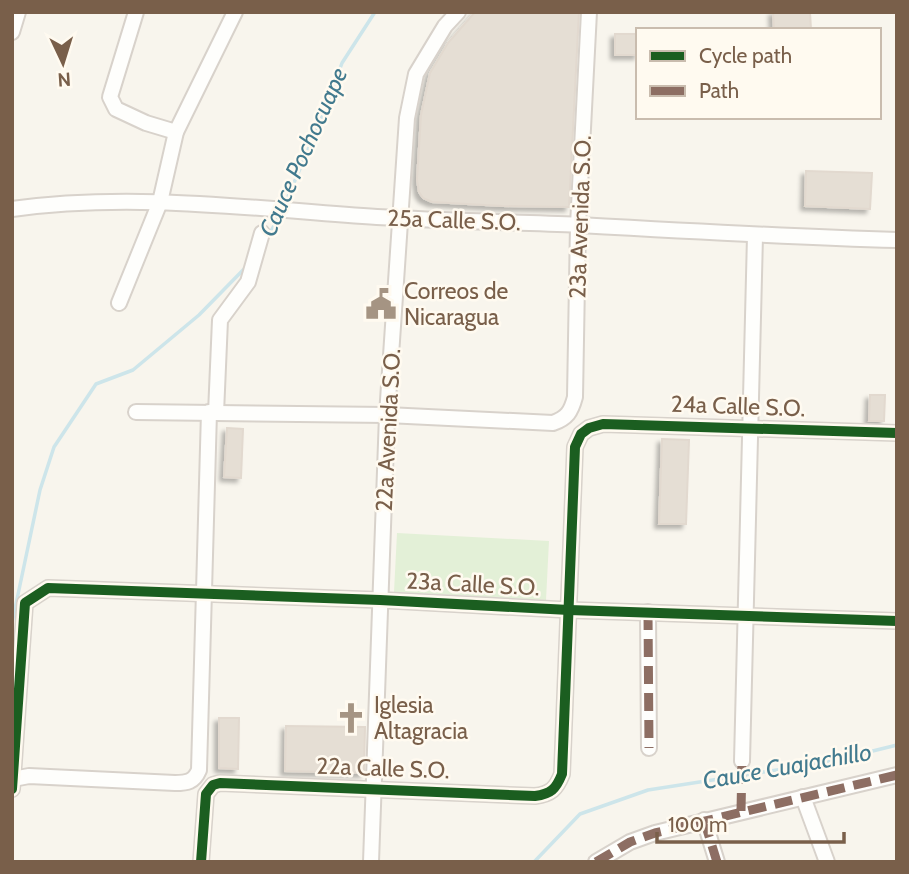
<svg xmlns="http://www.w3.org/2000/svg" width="909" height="874" viewBox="0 0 909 874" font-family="Cabin,sans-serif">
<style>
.green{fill:#e3f0d7}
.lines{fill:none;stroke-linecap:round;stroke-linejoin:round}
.stream{stroke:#cde5ea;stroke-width:3.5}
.building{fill:#e5ded4;stroke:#e2d9cf;stroke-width:2;filter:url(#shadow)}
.minor-casing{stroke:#d8d2cb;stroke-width:18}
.minor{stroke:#fefefc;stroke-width:14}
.quiet{stroke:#8d6e63;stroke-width:9;stroke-dasharray:18 9;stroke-linecap:butt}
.cycleway-casing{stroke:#fffaf0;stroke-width:15}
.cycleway{stroke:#1b5e20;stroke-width:10}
.labels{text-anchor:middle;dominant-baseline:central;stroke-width:5;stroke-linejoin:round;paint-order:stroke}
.street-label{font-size:23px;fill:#795f4a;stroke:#fffaf0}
.poi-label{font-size:23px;fill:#795f4a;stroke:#fffaf0;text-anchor:start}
.water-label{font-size:24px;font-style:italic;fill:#427a8e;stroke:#fffaf0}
</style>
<defs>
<filter id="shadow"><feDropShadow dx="-4" dy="4" stdDeviation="2" flood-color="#0004"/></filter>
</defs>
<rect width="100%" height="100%" fill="#f8f5ed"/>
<polygon class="green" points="397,533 549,541 546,600 394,592"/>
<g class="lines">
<g class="stream">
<polyline points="284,206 323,115 342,63 375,12"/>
<polyline points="266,240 281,213"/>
<polyline points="12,623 40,490 54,447 96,384 133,370 199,315 247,266"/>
<polyline points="534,862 580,814 648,790 828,762 897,745"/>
</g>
</g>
<g class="building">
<polygon points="475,12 579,12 569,207 502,206 432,202 423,198 419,192 417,180 421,115 430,73 448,43"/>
<polygon points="773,12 810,12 811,30 774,30"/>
<rect x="615" y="34" width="23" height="21"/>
<polygon points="806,171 872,173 870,209 805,206"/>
<polygon points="870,395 885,395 884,421 869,421"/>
<polygon points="227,428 243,429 241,478 224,477"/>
<polygon points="662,439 689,440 686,524 659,524"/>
<polygon points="219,718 239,718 238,769 219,768"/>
<polygon points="286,726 365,727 364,773 285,771"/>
</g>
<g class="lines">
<defs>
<g id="minor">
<polyline points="136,12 110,97 116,109 146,123 176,132"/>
<polyline points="12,32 18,12"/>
<path d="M12,209C133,192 256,209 377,217C444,221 512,222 579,225C685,231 791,237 897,240"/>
<polyline points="119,303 160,202 176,132 235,12"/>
<path d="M136,412L387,415L553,423C567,418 571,412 575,397L578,225L589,12"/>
<polyline points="216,413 220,320 248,282 262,233"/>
<polyline points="648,612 649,748"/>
<polyline points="742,761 755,236"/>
<path d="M13,779L29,776L175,783C187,783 194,782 199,770L209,412"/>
<polyline points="12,789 25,603 48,588 380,600 569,610 897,621"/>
<polyline points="803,797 827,862"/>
<polyline points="704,820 717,862"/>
<path d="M201,862L206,794L213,785L220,783L535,796C551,794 556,789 562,774L575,447L581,434L589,428L603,424L897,433"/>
<polyline points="371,862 387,415 407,118 416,74 445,26 458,12"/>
<polyline points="596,862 630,842 655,833 897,775"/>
</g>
</defs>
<use href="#minor" class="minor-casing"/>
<use href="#minor" class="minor"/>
<g class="quiet">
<polyline points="648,612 649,748"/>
<polyline points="741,811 742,761"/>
<polyline points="704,820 717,862"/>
<polyline points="596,862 630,842 655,833 897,775"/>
</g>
<defs>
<g id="cycleway">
<polyline points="12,789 25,603 48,588 380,600 569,610 897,621"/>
<path d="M201,862L206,794L213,785L220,783L535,796C551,794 556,789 562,774L575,447L581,434L589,428L603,424L897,433"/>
</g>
</defs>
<use href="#cycleway" class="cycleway-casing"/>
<use href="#cycleway" class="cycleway"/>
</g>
<defs>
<symbol id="civic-bare" viewBox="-9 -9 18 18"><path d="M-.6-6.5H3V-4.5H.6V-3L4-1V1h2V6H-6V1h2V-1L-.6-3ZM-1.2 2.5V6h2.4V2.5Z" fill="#a59483" stroke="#fffaf0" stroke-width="2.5" paint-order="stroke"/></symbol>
<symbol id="church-bare" viewBox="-9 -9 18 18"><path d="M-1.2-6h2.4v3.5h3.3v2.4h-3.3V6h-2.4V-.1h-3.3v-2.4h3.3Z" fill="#a59483" stroke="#fffaf0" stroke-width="2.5" paint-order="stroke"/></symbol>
</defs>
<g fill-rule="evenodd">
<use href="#civic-bare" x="359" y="282" width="44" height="44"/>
<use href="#church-bare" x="329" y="696" width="44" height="44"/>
</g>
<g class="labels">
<g class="street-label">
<text transform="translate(580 217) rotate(-88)">23a Avenida S.O.</text>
<text transform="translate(454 220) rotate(2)">25a Calle S.O.</text>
<text transform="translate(738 406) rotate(2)">24a Calle S.O.</text>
<text transform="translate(388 430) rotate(-87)">22a Avenida S.O.</text>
<text transform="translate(473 584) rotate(3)">23a Calle S.O.</text>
<text transform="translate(383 768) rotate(2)">22a Calle S.O.</text>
</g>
<g class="poi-label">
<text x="404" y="291">Correos de<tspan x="404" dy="26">Nicaragua</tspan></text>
<text x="374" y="705">Iglesia<tspan x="374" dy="26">Altagracia</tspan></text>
</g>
<g class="water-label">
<text transform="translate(303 152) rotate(-66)">Cauce Pochocuape</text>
<text transform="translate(787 766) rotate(-10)">Cauce Cuajachillo</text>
</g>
</g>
<rect width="909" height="874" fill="none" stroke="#795f4a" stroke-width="28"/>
<rect x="636" y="28" width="245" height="91" fill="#fffaf0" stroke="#c9bcae" stroke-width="2"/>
<rect x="650" y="51" width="35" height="10" fill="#1b5e20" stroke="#c9bcae" stroke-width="2"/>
<text x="699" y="63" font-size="21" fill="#795f4a">Cycle path</text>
<rect x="650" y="86" width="35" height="10" fill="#8d6e63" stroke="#c9bcae" stroke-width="2"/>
<text x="699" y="98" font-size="21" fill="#795f4a">Path</text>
<g transform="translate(63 63) rotate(176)" stroke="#fffaf0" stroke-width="5" paint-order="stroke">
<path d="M0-5L12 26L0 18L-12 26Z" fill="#795f4a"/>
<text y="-10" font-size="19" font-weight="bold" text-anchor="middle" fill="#795f4a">N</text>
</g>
<path d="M657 832v10h187v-10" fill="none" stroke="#795f4a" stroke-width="3.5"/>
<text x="668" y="832" font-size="21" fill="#795f4a" stroke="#fffaf0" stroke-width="5" paint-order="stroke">100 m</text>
</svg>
